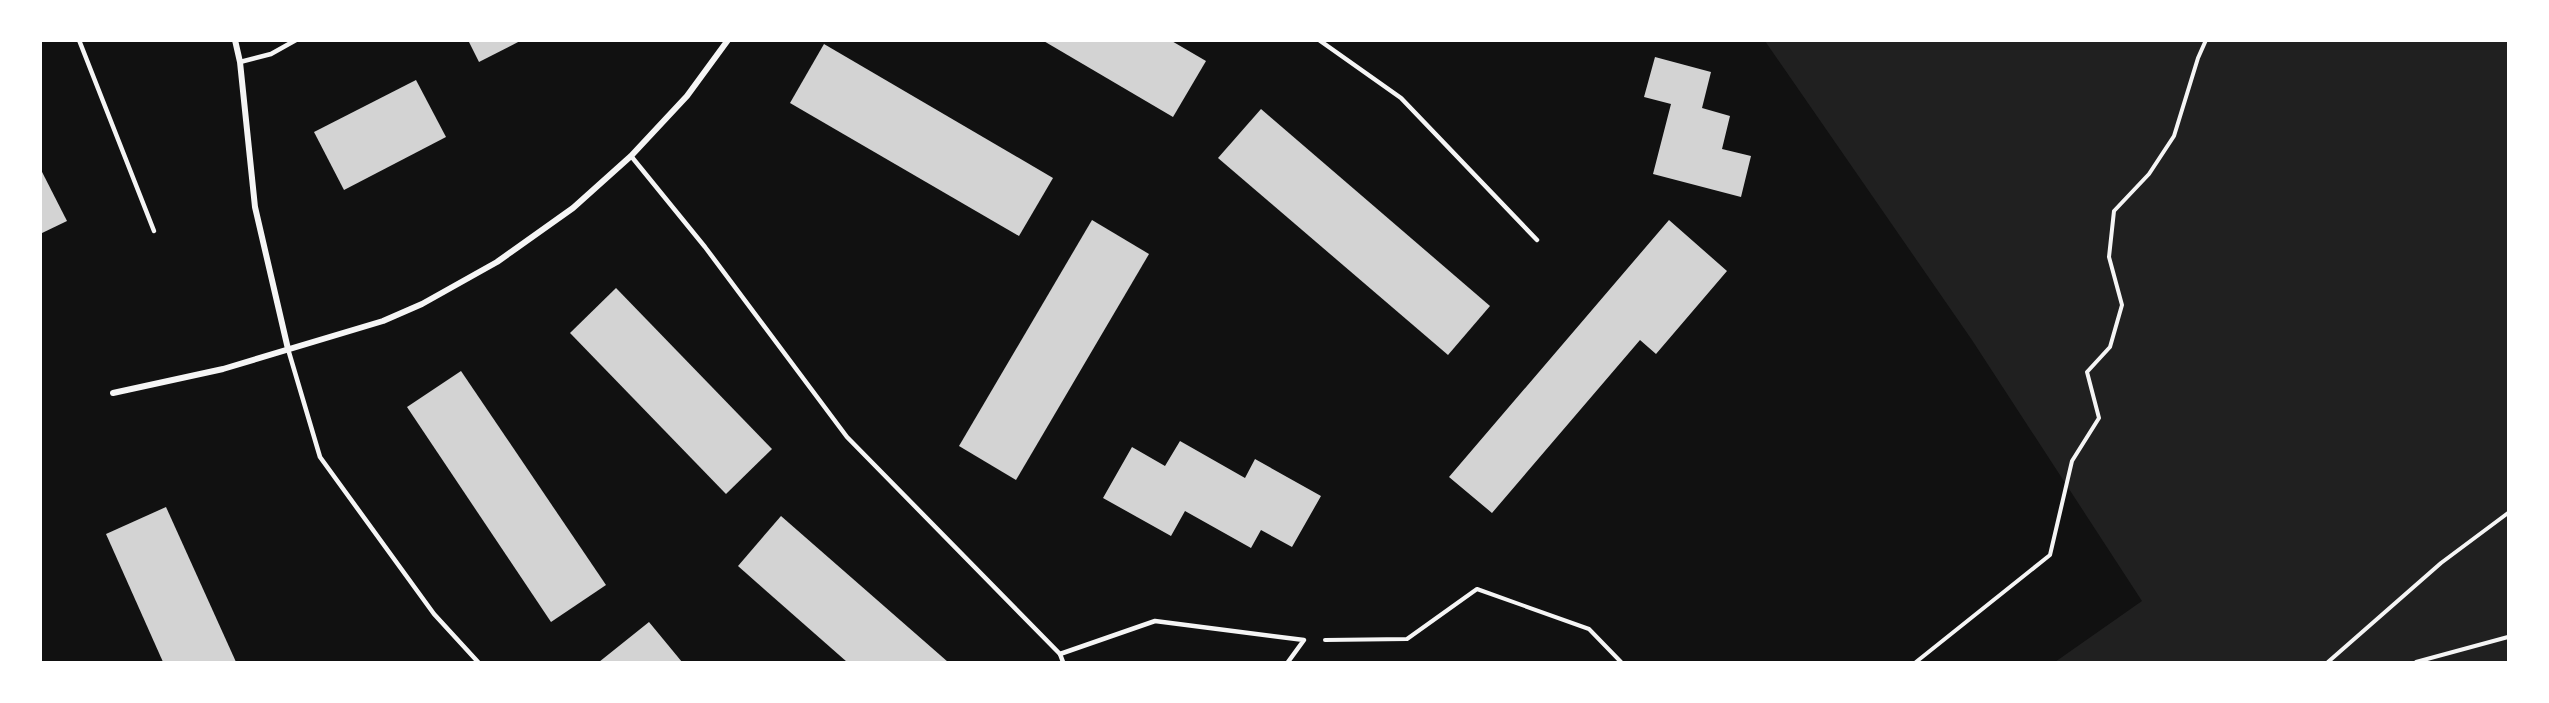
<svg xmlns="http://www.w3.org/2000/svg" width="2549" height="703" viewBox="0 0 2549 703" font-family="'Varela Round',sans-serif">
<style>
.green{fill:#202020}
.building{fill:#d3d3d3}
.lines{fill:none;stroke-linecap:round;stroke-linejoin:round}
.path{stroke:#f5f5f5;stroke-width:4}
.service{stroke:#f5f5f5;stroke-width:4.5}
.minor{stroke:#f5f5f5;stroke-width:6}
</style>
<rect width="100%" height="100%" fill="#111"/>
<polygon class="green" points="1765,41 2508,41 2508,662 2055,662 2142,601 1972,340"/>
<g class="building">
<polygon points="468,40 522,40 479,62"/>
<polygon points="1042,40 1170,40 1206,61 1173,117"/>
<polygon points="824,44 1053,178 1019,236 790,103"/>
<polygon points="1655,57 1711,72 1702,108 1730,116 1722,149 1751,156 1741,197 1653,174 1671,104 1644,97"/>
<polygon points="416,80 446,137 344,190 314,132"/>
<polygon points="1261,109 1490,306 1448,355 1218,158"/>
<polygon points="40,168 67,221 40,234"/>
<polygon points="1092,220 1149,254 1016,480 959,446"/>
<polygon points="1669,220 1727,271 1656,354 1640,340 1492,513 1449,477"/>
<polygon points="616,288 772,449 726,494 570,333"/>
<polygon points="461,371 606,585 551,622 407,407"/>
<polygon points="1180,441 1245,478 1255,459 1321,496 1292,547 1261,530 1251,548 1185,511 1171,536 1103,498 1132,447 1165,466"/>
<polygon points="166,507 236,662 163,662 106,534"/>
<polygon points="781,516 948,662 847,662 738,566"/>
<polygon points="649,622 682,662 599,662"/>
</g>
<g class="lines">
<g class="path">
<polyline points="1325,640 1407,639 1477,589 1589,629 1621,662"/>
<polyline points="1916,662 2050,555 2072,461 2099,418 2087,372 2110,347 2122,305 2109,257 2114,211 2149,174 2174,136 2198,58 2206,40"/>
<polyline points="2328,662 2441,563 2508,513"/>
<polyline points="2416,662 2508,637"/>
</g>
<g class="service">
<polyline points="79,40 154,231"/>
<polyline points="1319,40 1401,98 1537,240"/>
<polyline points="240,62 271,54 296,40"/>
<polyline points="631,156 705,247 847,437 1060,654 1063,662"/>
<polyline points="288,349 320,457 434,614 478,662"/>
<polyline points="1060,654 1155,621 1304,640 1288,662"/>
</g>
<g class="minor">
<polyline points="235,40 240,62 255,207 288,349"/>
<polyline points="113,393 223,369 383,321 422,304 497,262 573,208 631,156 687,96 728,40"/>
</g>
</g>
<rect width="2549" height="703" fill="none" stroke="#ffffff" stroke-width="84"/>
</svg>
